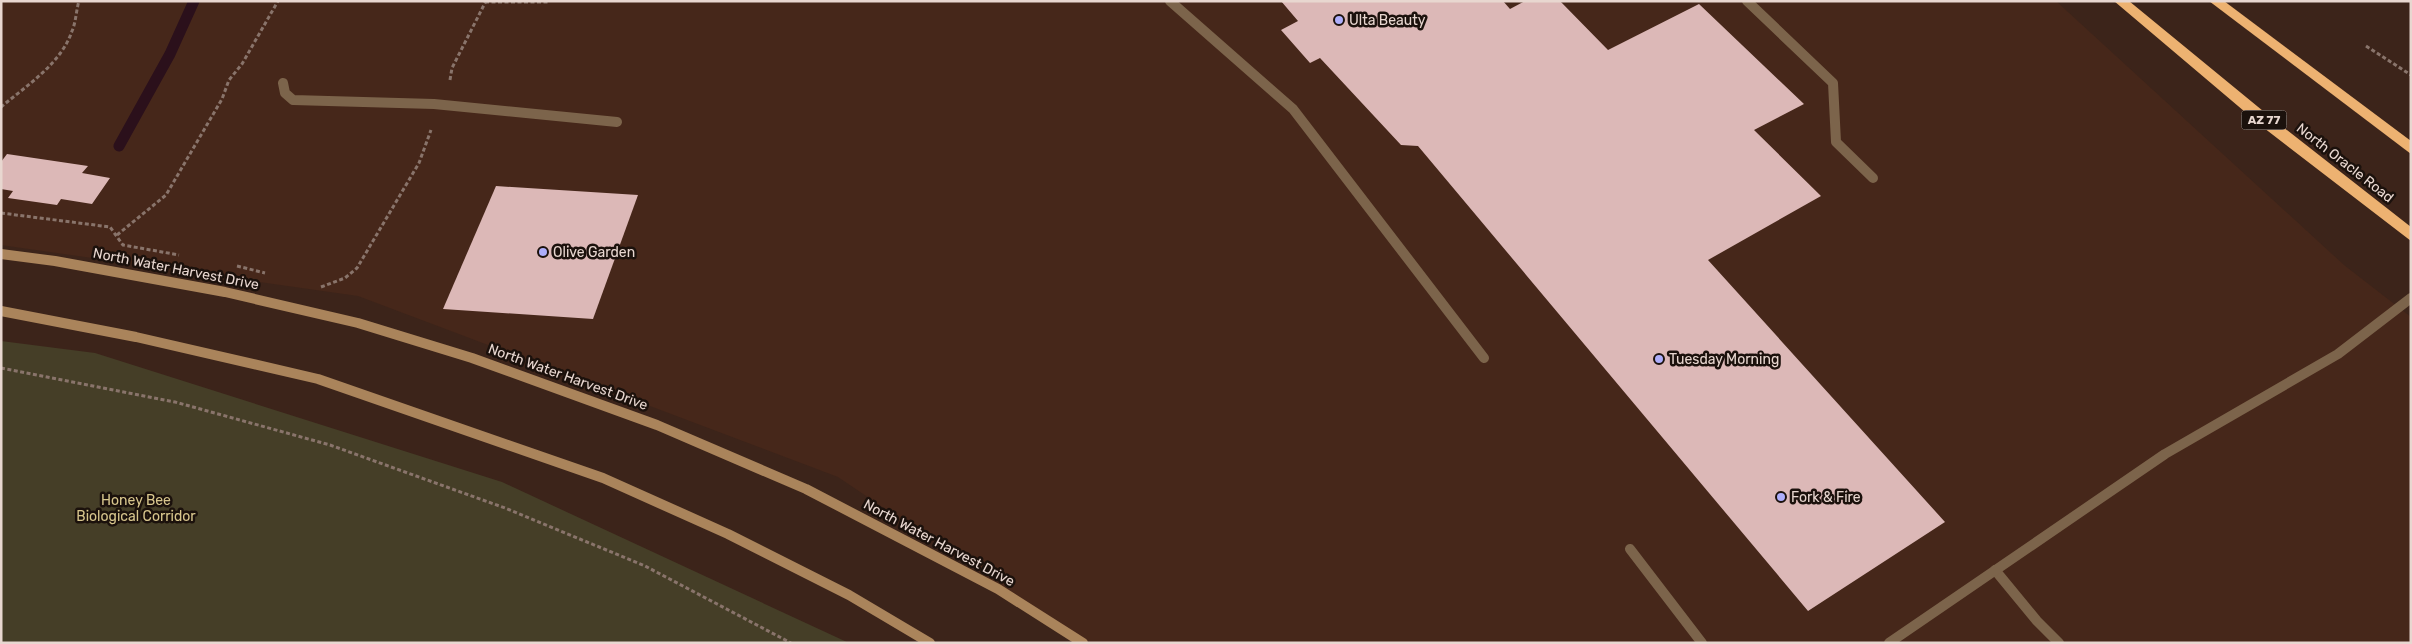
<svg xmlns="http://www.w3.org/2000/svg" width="2412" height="644" viewBox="0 0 2412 644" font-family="Rubik,sans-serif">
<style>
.built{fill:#46271a}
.green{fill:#453e27}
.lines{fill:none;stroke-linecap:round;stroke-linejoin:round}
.stream{stroke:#2b101b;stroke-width:11}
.building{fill:#dcb8b7}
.path{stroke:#89746b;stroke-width:3;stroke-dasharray:4 2.5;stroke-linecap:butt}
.lane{stroke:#7c644b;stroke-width:10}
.street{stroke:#7c644b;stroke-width:10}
.secondary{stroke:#aa845b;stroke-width:10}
.highway{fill:#edb271;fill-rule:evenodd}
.poi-dot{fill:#aeaefa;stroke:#1b110c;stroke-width:2}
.labels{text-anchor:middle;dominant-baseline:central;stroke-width:5;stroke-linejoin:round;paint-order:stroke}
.shield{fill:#1b110c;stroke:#aa9c95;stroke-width:1}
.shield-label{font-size:12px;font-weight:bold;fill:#e8d7d0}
.poi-label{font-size:14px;fill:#e8d7d0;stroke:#1b110c;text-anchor:start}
.street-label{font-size:14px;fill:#e8d7d0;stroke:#1b110c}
.park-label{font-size:14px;fill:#d8c68d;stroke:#1b110c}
</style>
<rect width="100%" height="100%" fill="#3c241a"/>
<polygon class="built" points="1,1 2056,1 2344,265 2411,317 2411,643 1084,643 838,477 358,296 1,245"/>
<polygon class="green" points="1,341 95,353 502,482 849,643 1,643"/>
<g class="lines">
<polyline class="stream" points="119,146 170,54 194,1"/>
</g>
<g class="building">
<polygon points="1281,1 1503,1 1510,9 1525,1 1560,1 1608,50 1699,4 1804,104 1754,130 1821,196 1708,260 1945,522 1808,611 1418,146 1401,145 1320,58 1310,63 1281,30 1298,21"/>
<polygon points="7,154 88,166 82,173 110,178 92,204 61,199 57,205 8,198 13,191 1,189 1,162"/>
<polygon points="496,186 638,195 593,319 443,309"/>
</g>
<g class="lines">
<g class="path">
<polyline points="485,2 548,2"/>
<polyline points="2366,46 2411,75"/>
<polyline points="450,80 452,68 486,1"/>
<path d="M1,107C26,86 61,64 72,31C76,22 76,11 79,1"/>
<polyline points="1,213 110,227 123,245 179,255"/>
<polyline points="117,235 166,195 222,99 229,80 242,64 278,1"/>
<polyline points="237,266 265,273"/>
<polyline points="321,287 345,278 357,268 419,163 431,130"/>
<polyline points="1,368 175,402 330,445 505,508 645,566 791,643"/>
</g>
<g class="lane">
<polyline points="1170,1 1293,109 1484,358"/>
<polyline points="1747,1 1833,83 1836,142 1873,178"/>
<polyline points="283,83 285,93 293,100 434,104 617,122"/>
<polyline points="1630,549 1702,643"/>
<polyline points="1995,570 2037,621 2059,643"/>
</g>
<polyline class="street" points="1889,643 2165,454 2338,354 2411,298"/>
<g class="secondary">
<polyline points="1,254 55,261 225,292 358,323 472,358 657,425 806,489 998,589 1083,643"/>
<polyline points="1,311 136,337 318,379 603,478 728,534 849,595 930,643"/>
</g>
<g class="highway">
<polygon points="2114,1 2129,1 2274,120 2411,227 2411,241 2264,128"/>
<polygon points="2209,1 2224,1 2411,141 2411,154"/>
</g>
</g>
<g class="poi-dot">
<circle cx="1339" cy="20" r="5"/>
<circle cx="543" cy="252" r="5"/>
<circle cx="1659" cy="359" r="5"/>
<circle cx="1781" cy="497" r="5"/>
</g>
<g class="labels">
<rect class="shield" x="2241.5" y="110.5" width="45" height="19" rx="4"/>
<g class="shield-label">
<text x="2264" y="120">AZ 77</text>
</g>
<g class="poi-label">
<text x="1349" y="20">Ulta Beauty</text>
<text x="553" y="252">Olive Garden</text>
<text x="1669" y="359">Tuesday Morning</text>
<text x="1791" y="497">Fork &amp; Fire</text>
</g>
<g class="street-label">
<text transform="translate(2345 163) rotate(38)">North Oracle Road</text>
<text transform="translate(176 269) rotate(11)">North Water Harvest Drive</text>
<text transform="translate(568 377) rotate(20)">North Water Harvest Drive</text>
<text transform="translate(939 543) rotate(28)">North Water Harvest Drive</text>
</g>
<g class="park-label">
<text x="136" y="500">Honey Bee<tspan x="136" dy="16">Biological Corridor</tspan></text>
</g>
</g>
<rect width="2412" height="644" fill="none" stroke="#e8d7d0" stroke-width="5"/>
</svg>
